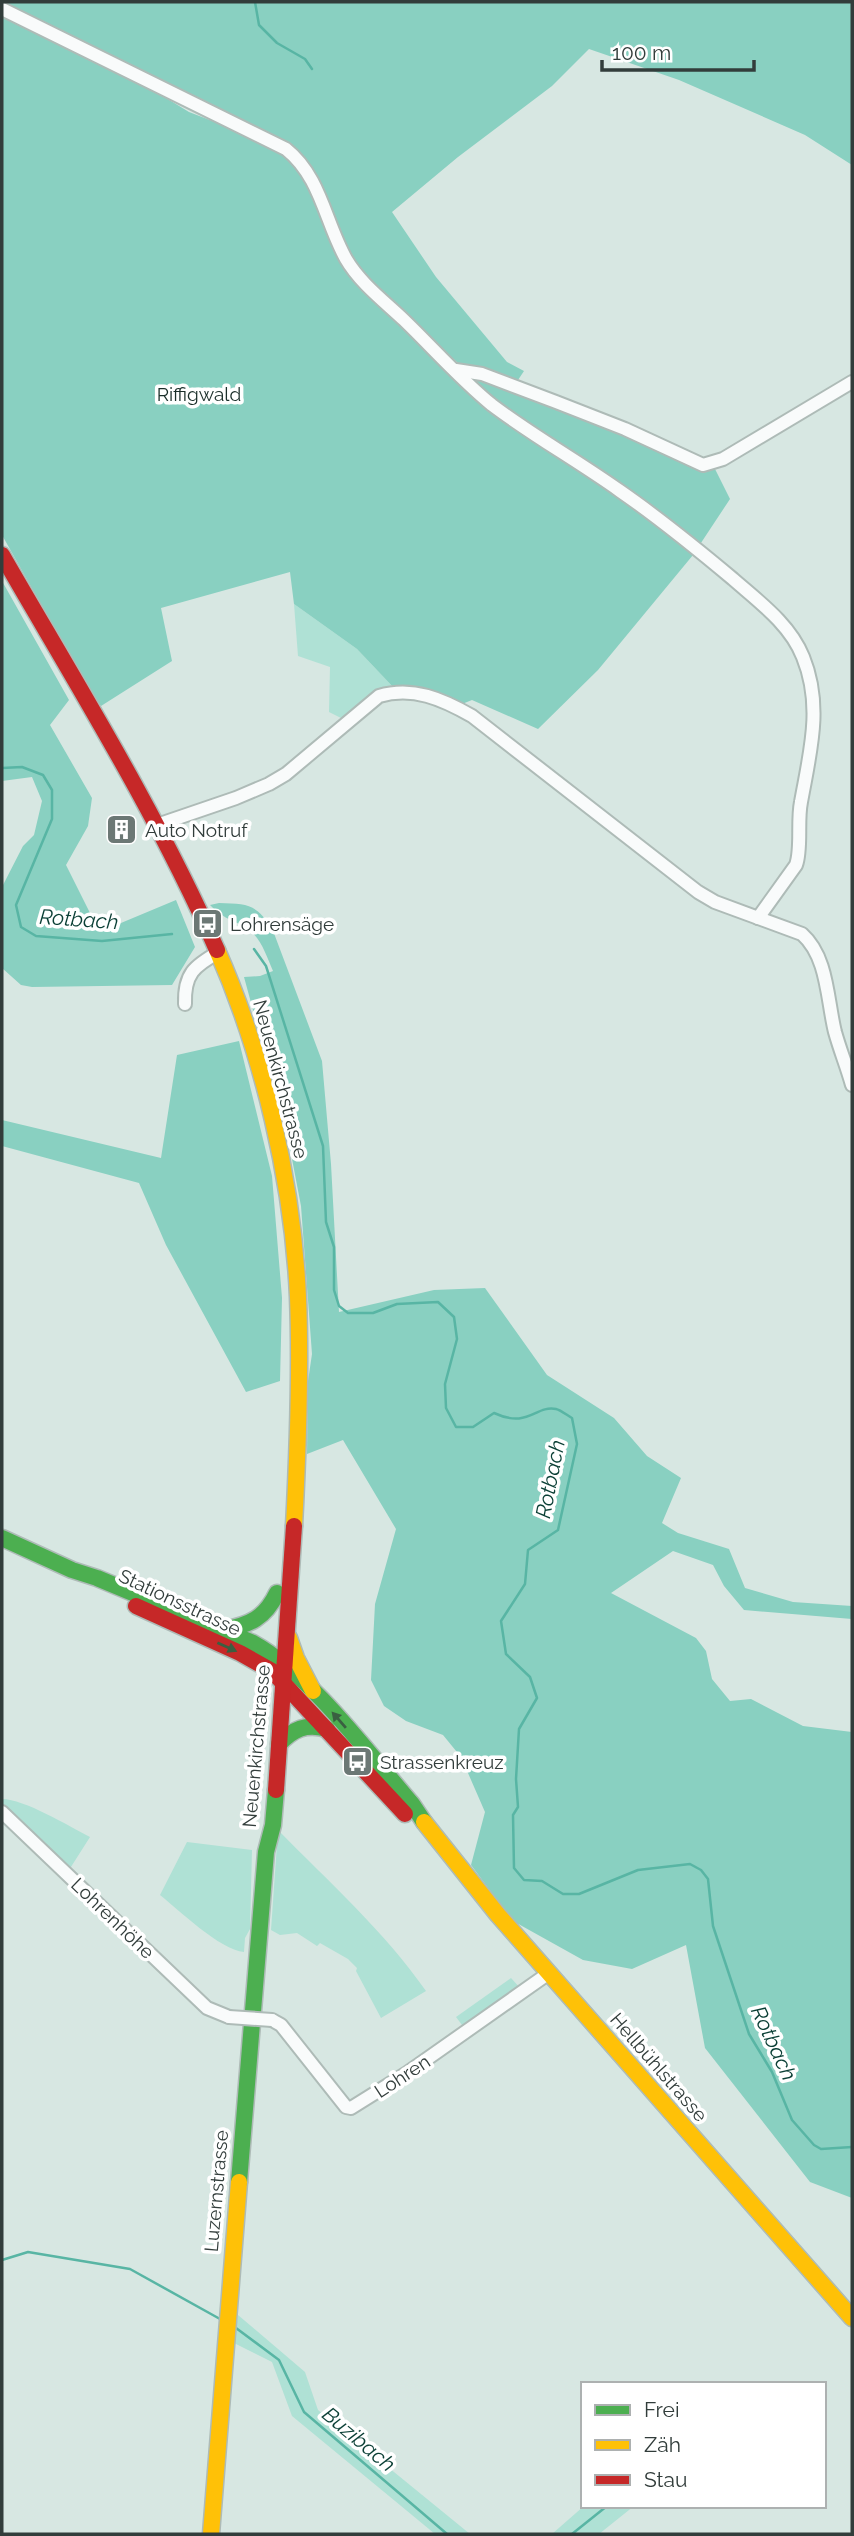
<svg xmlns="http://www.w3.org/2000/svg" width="854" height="2536" viewBox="0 0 854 2536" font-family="Raleway,sans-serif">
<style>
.green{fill:#afe1d5}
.forest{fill:#89d0c1}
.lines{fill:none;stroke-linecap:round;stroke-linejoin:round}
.stream{stroke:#58b5a4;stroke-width:2.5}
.street-casing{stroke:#aebbb7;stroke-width:16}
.fast-casing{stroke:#aebbb7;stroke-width:19}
.slow-casing{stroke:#aebbb7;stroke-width:19}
.jam-casing{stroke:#aebbb7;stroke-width:19}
.street{stroke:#f9fbfb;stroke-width:12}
.fast{stroke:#4caf50;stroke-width:16}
.slow{stroke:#ffc107;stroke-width:16}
.jam{stroke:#c62828;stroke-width:16}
.street-bridge-casing{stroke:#aebbb7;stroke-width:16;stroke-linecap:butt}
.street-bridge{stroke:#f9fbfb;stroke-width:12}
.oneway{fill:#3a5f41}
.labels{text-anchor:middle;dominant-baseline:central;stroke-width:7;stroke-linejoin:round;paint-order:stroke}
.park-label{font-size:19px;fill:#1a2e29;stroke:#fff}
.poi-label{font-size:19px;fill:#323d3b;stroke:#fff;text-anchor:start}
.street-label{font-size:19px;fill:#323d3b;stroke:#fff}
.water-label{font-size:21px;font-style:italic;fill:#0a3f35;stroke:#fff}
</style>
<rect width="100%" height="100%" fill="#d7e7e2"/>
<g class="green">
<polygon points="294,604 357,649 394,688 345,720 329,712 330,667 298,656"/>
<path d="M2,1799C24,1799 69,1826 90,1837L69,1870L2,1807Z"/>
<path d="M278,1830C329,1882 384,1931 426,1991L381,2018L356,1971L357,1968L348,1959L320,1943L317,1946L297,1933L280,1935L271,1930Z"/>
<path d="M187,1842L252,1850L250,1929L245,1938L244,1952C220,1950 179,1910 160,1895Z"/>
<polygon points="511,1978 521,1989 465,2029 456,2017"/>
<polygon points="238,2315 305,2372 318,2410 470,2534 435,2534 292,2416 272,2362 234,2343"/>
<polygon points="584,2506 634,2506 599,2534 552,2534"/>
</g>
<g class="forest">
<polygon points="2,2 852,2 852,165 805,135 679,80 589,49 552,86 458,157 392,212 436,277 507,362 524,371 516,383 472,370 458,363 394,308 362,275 346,251 302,161 2,5"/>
<polygon points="2,12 153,90 189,112 262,140 279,149 310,182 347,265 463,378 478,376 575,412 703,470 715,469 730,499 693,555 598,670 538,729 472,700 457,706 394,688 357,649 294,604 290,572 161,608 172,661 101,706 90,692 2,535"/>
<polygon points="2,581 69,700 50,725 92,798 88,826 66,865 90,913 109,928 176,900 195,947 172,985 32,987 21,985 2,968 2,887 23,846 34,835 42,801 32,777 2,781"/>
<path d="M219,903C247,904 255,903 272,928L322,1061L331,1164L339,1312L434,1290L485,1288L547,1375L614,1418L647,1456L681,1478L662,1523L678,1533L729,1549L745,1588L793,1602L852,1606V1619L744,1610L724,1586L713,1565L673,1551L611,1593L696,1638L706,1651L712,1679L730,1701L751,1699L803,1726L852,1732V2198L810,2182L705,2048L686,1945L632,1969L583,1960L513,1921L471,1865L485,1812L461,1757L443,1735L406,1721L384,1706L371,1680L375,1604L396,1529L343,1440L307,1454L308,1381L312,1354L301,1206L288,1138L244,977L260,976L273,971C266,955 260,934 243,926C230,919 221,917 210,905Z"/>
<polygon points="239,1041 272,1176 282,1298 280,1381 246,1392 166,1245 139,1183 2,1146 2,1120 161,1158 177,1055"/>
</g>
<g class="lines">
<g class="stream">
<polyline points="255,2 259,25 277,43 305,59 312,69"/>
<polyline points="2,768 22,767 43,775 52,790 52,819 16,905 21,927 36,936 102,941 172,934"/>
<path d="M254,949L266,966L323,1146L326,1222L334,1247V1290L339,1306L348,1313H373L397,1304L438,1302L454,1317L457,1339L445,1384L446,1408L456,1427H473L494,1413C529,1429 535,1405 556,1409C561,1410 568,1416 572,1418L577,1444L558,1530L528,1550L525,1584L501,1621L506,1654L530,1677L537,1698L519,1729L516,1779L518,1807L513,1815L514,1868L524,1880L542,1881L563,1894H579L638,1870L690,1864L701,1870L708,1879L713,1926L749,2034L772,2072L792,2120L814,2145L821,2149L852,2147"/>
<polyline points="2,2260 28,2252 130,2269 220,2319"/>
<polyline points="236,2328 279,2360 304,2412 447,2534"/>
<polyline points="572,2534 607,2506"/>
</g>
<defs>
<g id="street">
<path d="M2,9L286,149C321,177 325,222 346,259C360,283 384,301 404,320C433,348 461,380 492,405C533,436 578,461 620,491C659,518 696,548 733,579C758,601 790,624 803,657C823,706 810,752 801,802C797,821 802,849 796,865L758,918"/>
<polyline points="456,370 482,374 556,402 625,429 703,465 723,459 852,382"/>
<path d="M157,825L236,798L269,784L286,774L379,696C413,686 442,699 472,716L698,892L715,902L802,934C828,957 827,1000 835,1032C840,1050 847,1067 852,1085"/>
<path d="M185,1004C184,974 194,966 219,952"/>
<polyline points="2,1812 207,2008 229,2017"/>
<polyline points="272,2020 281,2025 346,2107 351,2108 407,2073 549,1973"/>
</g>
<g id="fast">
<path d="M2,1538L72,1570L97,1578L253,1643C311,1675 368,1753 412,1804L424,1822"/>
<path d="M223,1630C250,1625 265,1618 277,1593"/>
<path d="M279,1744C293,1729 306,1723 327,1729"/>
<polyline points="239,2182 266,1852 273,1825 276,1790"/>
</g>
<g id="slow">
<path d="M217,950C263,1054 293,1183 298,1297C301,1374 298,1450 294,1526"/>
<polyline points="289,1638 296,1658 313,1691"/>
<polyline points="424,1822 498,1915 852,2318"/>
<polyline points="211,2534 239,2182"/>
</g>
<g id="jam">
<path d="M2,555C77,685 157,813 217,950"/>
<polyline points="136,1606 240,1653 272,1671 405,1814"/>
<polyline points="276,1790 294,1526"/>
</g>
</defs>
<use href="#street" class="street-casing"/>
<use href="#fast" class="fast-casing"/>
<use href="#slow" class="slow-casing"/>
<use href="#jam" class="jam-casing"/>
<use href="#street" class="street"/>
<use href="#fast" class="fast"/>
<use href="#slow" class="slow"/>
<use href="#jam" class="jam"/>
<defs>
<polyline id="street-bridge" points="229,2017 272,2020"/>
</defs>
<use href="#street-bridge" class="street-bridge-casing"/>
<use href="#street-bridge" class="street-bridge"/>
</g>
<defs><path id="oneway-solid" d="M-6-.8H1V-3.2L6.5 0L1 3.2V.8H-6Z" transform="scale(1.75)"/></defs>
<g class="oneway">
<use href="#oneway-solid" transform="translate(227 1647) rotate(24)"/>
<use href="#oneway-solid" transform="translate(339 1720) rotate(-131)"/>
</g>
<defs>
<symbol id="building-square" viewBox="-11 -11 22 22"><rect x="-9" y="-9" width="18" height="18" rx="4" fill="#6c7875" stroke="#fff"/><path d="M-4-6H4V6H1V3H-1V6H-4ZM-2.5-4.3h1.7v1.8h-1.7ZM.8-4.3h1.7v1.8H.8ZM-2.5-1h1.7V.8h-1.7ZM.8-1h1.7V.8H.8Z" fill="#fff"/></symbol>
<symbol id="bus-square" viewBox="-11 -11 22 22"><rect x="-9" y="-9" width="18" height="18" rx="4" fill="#6c7875" stroke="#fff"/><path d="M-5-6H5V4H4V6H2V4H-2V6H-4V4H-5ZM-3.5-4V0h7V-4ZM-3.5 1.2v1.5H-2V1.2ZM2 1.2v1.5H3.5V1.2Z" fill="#fff"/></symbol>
</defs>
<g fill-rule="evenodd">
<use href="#building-square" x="104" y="812" width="35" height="35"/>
<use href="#bus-square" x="190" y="906" width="35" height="35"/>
<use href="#bus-square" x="340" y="1744" width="35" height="35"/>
</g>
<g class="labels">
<g class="park-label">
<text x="199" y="394">Riffigwald</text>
</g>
<g class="poi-label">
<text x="145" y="830">Auto Notruf</text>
<text x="230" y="924">Lohrensäge</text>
<text x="380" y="1762">Strassenkreuz</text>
</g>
<g class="street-label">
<text transform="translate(281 1079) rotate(75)">Neuenkirchstrasse</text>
<text transform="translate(180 1602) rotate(25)">Stationsstrasse</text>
<text transform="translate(256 1746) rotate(-85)">Neuenkirchstrasse</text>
<text transform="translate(113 1918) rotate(44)">Lohrenhöhe</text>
<text transform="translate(659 2067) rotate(49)">Hellbühlstrasse</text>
<text transform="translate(402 2076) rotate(-33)">Lohren</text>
<text transform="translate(216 2191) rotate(-85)">Luzernstrasse</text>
</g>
<g class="water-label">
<text transform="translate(79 919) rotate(4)">Rotbach</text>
<text transform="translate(550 1479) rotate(-79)">Rotbach</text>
<text transform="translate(774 2043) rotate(65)">Rotbach</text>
<text transform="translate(359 2439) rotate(40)">Buzibach</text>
</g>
</g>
<rect width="854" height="2536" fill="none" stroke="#323d3b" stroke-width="7"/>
<rect x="581" y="2382" width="245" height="126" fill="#ffffff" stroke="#adb1b1" stroke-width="2"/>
<rect x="595" y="2405" width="35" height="10" fill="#4caf50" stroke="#adb1b1" stroke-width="2"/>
<text x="644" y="2417" font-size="21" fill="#323d3b">Frei</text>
<rect x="595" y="2440" width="35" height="10" fill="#ffc107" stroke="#adb1b1" stroke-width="2"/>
<text x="644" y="2452" font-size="21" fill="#323d3b">Zäh</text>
<rect x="595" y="2475" width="35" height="10" fill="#c62828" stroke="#adb1b1" stroke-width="2"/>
<text x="644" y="2487" font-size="21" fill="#323d3b">Stau</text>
<path d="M602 60v10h152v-10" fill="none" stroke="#323d3b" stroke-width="3.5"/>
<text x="612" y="60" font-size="21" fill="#323d3b" stroke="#ffffff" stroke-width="5" paint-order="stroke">100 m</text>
</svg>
